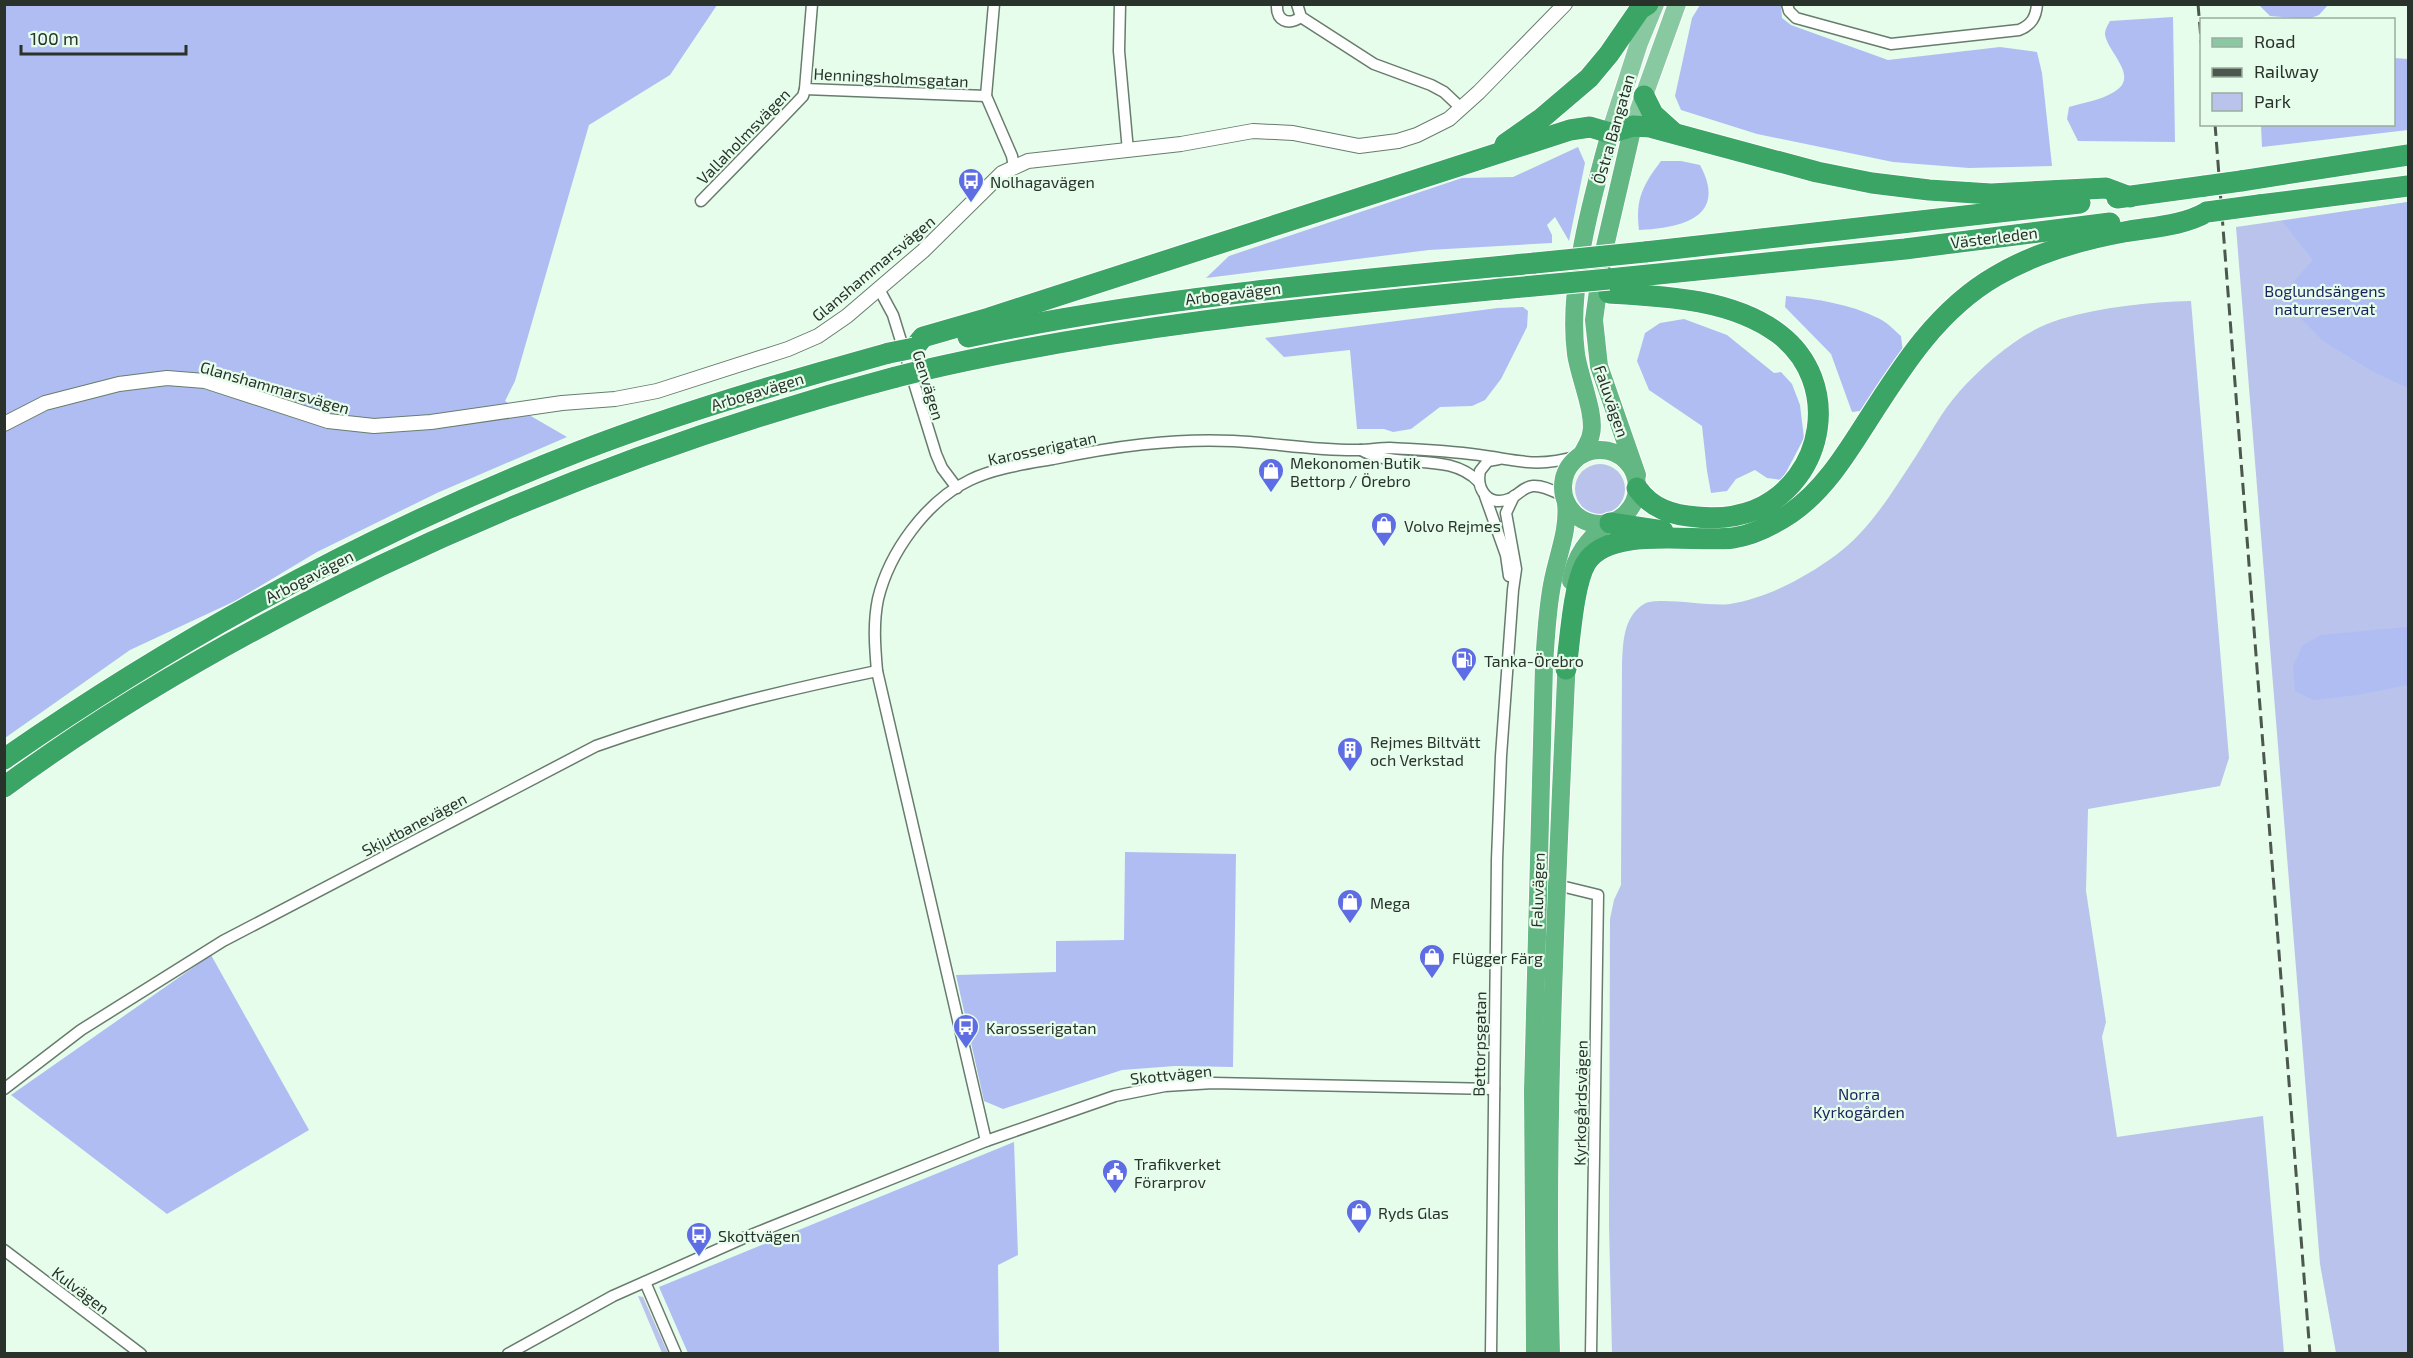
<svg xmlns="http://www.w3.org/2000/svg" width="2413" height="1358" viewBox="0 0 2413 1358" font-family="'Exo 2',sans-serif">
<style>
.green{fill:#b9c3eb}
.forest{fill:#b0bdf3}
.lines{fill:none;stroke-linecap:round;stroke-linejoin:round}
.minor-casing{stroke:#687c6d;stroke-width:13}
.tertiary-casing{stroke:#687c6d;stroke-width:16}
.primary-casing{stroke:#fff;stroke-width:20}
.trunk-casing{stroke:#fff;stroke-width:20}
.motorway-casing{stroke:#fff;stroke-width:23}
.minor{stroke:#fff;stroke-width:10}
.tertiary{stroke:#fff;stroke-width:14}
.primary{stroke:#89c9a2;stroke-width:18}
.trunk{stroke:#62b783;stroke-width:18}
.motorway{stroke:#3aa564;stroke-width:21}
.rail{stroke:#4c584f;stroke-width:3;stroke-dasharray:12 6;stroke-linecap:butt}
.motorway-bridge-casing{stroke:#fff;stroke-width:23;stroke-linecap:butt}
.motorway-bridge{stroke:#3aa564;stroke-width:21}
.labels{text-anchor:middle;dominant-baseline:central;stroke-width:4.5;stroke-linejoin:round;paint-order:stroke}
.street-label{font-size:16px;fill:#29322b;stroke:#e6fdeb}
.poi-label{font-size:16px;fill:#29322b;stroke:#e6fdeb;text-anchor:start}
.park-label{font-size:16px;fill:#1c205e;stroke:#e6fdeb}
</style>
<rect width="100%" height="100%" fill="#e6fdeb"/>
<g class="green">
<polygon points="2408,202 2408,1353 2336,1353 2320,1264 2236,227"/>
<path d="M2191,301L2229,758L2220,786L2088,809L2086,891L2106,1022L2102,1037L2117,1137L2263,1116L2284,1353H1612L1609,1225L1610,919L1614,900L1621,885L1622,665C1623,643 1623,617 1644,604C1657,596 1710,607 1730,604C1768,598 1806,577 1836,555C1870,530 1893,491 1916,456C1929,436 1942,411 1959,392C1985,363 2023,330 2061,319C2103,307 2148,302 2191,301Z"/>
<circle cx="1600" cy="489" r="25"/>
<polygon points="638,1296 643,1297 668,1353 662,1353"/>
</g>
<g class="forest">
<polygon points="5,5 717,5 670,75 589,125 515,381 505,401 567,437 437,493 317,552 235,601 130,650 5,738"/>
<polygon points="1700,5 1781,5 1782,18 1791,25 1888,60 2000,47 2037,52 2042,73 2052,166 1969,168 1893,162 1757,134 1681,110 1675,96 1692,18"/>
<polygon points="2259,5 2328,5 2319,15 2308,19 2270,16"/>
<path d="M2173,17L2175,142L2078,141L2067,119L2069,107C2083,103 2101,100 2114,92C2141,77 2107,52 2105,34C2105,29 2108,25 2110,21Z"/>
<polygon points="2394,58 2408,59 2408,130 2262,147 2261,125 2394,124"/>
<polygon points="1578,147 1585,163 1569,241 1555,217 1547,225 1552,235 1552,243 1429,250 1206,278 1229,256 1462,178 1513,177"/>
<path d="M1661,161H1681L1700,165C1728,217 1682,228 1639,230C1635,199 1643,185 1661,161Z"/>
<polygon points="2408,202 2408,388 2372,371 2323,341 2280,297 2313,260 2282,221"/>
<path d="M1786,296C1817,299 1850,304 1878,318C1887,322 1894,330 1901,336L1903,353L1860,411L1852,412L1831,354L1785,307Z"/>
<polygon points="1523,307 1528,311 1527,327 1501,379 1485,400 1472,406 1440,407 1411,429 1393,432 1384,429 1357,429 1350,350 1284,357 1265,338 1498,308"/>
<polygon points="1684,319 1727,335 1774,373 1781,372 1792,384 1800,405 1804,438 1782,480 1767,478 1755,470 1736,479 1727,491 1711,493 1707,471 1702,426 1649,390 1637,361 1645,333 1660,323"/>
<polygon points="2408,627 2408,685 2357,695 2313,700 2295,691 2293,666 2303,645 2321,635"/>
<polygon points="1125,852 1236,854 1233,1067 1175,1066 1122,1070 1003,1109 984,1101 956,975 1056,972 1056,941 1124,940"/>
<polygon points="211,955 309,1130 167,1214 11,1095"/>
<polygon points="1014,1142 1018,1255 998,1265 999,1353 688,1353 659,1287"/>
</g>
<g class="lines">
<defs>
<g id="minor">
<polyline points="812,4 805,89 986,96"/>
<polyline points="994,4 986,96 1012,156 1014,167"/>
<polyline points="1120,4 1119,51 1128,151"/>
<path d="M1277,4C1276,21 1288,26 1301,17"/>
<polyline points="1297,4 1301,17 1374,64 1431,85 1444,92 1461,108"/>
<path d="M1787,4L1789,11L1796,18L1891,44L2019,30C2031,25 2036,18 2037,4"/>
<polyline points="701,201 782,118 803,96 805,89"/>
<polyline points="879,289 893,315 936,454 942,468 957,488"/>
<path d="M1361,450C1398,471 1448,450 1479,482"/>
<path d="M1499,459L1488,461L1480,471C1476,489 1488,507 1509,499C1518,496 1522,487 1533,486C1543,485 1555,492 1564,496"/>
<polyline points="1485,496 1506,555 1509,576"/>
<polyline points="1557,885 1598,895 1591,1354"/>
<path d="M4,1089L81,1030L223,941L596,746C689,713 781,691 877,671"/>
<path d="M986,1141L877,671C875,648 873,623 878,599C889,553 926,501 970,480C995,468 1025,464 1053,459C1112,447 1172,438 1233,441C1274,443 1317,451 1359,450C1369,450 1380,448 1390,448C1422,450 1454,451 1485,456C1526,462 1537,467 1579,456"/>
<polyline points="4,1250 141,1354"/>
<polyline points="645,1282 676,1354"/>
<polyline points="508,1354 613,1296 746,1237 986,1141 1115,1096 1165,1086 1213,1083 1494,1089"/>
<polyline points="1491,1354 1497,860 1501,756 1513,590 1516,569 1506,513 1514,496"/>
</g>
<polyline id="tertiary" points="4,424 45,403 119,384 167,378 205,381 328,421 374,426 431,422 562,403 615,399 657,391 788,349 818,336 847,316 923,251 1002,173 1028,161 1181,144 1253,131 1293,133 1359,146 1398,141 1417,135 1449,119 1479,92 1565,4"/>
<g id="primary">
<polyline points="1633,126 1677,4"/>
<polyline points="1610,133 1639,43 1655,4"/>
</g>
<g id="trunk">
<polyline points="1633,126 1603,255 1594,320 1599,366 1637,475"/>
<circle cx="1600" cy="487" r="37"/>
<path d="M1582,454C1585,448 1590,441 1591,434C1596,415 1579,376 1576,354C1567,287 1592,198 1610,133"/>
<path d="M1571,581C1575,555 1588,540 1607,523"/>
<path d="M1535,1354L1533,1091L1544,665C1546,637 1547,608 1553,580C1558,554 1569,530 1566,502"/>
<path d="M1551,1354C1544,1121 1557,888 1567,656"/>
</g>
<g id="motorway">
<polyline points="1644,96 1653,114 1673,132"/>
<polyline points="1505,144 1542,118 1589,78 1609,54 1640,9 1648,4"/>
<polyline points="2241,181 2408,155"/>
<polyline points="2117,198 2205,186"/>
<polyline points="2259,205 2408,186"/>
<polyline points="1645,252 2080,203"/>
<polyline points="1609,279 1905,249 2110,223"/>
<path d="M1609,293C1665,296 1733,299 1779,334C1842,382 1826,480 1755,510C1737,517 1716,519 1697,517C1672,515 1652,509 1637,488"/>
<path d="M968,337C1155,297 1345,281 1535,263"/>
<polyline points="914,348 923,337 989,318 1570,130 1590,127 1610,133 1633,126 1650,127 1817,172 1872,183 1929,190 1991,194 2106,188 2130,197"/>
<path d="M920,371C1113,326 1304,308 1501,289"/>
<polyline points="1610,523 1663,531"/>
<path d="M1566,669C1570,642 1573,585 1586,563C1609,525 1695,543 1733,538C1754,535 1773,525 1791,513C1823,491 1845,456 1866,423C1901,368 1937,310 1996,276C2035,253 2080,240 2124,232C2151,227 2183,226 2207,212"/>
<path d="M4,759C183,635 376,530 580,451C681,412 785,382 889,353"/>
<path d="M4,787C122,700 249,629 380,566C546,487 717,424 896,377"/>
</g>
</defs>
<use href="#minor" class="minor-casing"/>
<use href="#tertiary" class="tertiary-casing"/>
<use href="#primary" class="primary-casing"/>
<use href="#trunk" class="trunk-casing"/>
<use href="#motorway" class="motorway-casing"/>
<use href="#minor" class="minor"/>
<use href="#tertiary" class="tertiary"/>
<use href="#primary" class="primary"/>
<use href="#trunk" class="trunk"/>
<use href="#motorway" class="motorway"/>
<g class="rail">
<polyline points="2198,4 2202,51"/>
<polyline points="2215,124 2310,1354"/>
</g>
<defs>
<g id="motorway-bridge">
<polyline points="2205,186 2241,181"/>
<polyline points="2207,212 2259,205"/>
<polyline points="1535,263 1645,252"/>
<polyline points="1501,289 1609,279"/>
<polyline points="889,353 914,348"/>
<polyline points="896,377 920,371"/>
</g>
</defs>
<use href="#motorway-bridge" class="motorway-bridge-casing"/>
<use href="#motorway-bridge" class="motorway-bridge"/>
</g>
<defs>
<symbol id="bus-pin" viewBox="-11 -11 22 30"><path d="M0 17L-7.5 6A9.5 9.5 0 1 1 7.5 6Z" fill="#5e6de4" stroke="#e6fdeb"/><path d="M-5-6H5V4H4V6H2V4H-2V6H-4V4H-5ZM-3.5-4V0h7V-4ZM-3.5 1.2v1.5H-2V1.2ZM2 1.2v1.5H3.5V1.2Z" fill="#fff"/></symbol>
<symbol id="shop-pin" viewBox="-11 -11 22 30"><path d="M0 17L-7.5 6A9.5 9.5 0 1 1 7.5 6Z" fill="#5e6de4" stroke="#e6fdeb"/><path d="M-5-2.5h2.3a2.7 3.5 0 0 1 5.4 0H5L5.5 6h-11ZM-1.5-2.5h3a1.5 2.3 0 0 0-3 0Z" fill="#fff"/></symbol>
<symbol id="fuel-pin" viewBox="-11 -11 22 30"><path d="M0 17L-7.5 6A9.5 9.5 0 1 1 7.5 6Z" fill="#5e6de4" stroke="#e6fdeb"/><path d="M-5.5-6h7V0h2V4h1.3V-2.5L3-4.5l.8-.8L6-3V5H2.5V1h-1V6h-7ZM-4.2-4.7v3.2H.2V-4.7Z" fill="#fff"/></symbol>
<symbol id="building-pin" viewBox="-11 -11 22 30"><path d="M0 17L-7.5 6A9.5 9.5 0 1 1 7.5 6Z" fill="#5e6de4" stroke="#e6fdeb"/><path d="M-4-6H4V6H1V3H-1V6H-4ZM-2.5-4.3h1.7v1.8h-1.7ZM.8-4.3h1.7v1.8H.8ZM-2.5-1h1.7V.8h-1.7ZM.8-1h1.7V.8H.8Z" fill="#fff"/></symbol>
<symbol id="civic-pin" viewBox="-11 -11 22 30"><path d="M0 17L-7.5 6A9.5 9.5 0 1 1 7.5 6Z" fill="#5e6de4" stroke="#e6fdeb"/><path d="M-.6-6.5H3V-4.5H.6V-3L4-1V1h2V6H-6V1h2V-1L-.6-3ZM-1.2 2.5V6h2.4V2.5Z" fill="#fff"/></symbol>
</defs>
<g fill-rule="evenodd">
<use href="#bus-pin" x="956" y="166" width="30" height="40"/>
<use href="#shop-pin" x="1256" y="456" width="30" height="40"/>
<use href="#shop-pin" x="1369" y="510" width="30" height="40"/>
<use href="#fuel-pin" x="1449" y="645" width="30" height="40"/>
<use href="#building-pin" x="1335" y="735" width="30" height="40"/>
<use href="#shop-pin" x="1335" y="887" width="30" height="40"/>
<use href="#shop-pin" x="1417" y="942" width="30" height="40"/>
<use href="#bus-pin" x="951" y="1012" width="30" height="40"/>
<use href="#civic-pin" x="1100" y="1157" width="30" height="40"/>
<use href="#shop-pin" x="1344" y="1197" width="30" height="40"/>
<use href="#bus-pin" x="684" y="1220" width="30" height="40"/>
</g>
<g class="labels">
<g class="street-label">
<text transform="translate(891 77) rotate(3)">Henningsholmsgatan</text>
<text transform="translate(1613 129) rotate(-74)">Östra Bangatan</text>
<text transform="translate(743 136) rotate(-46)">Vallaholmsvägen</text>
<text transform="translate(1994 237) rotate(-7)">Västerleden</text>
<text transform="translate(873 268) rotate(-40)">Glanshammarsvägen</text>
<text transform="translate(1233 293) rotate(-7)">Arbogavägen</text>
<text transform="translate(929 385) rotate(73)">Genvägen</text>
<text transform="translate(275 387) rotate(16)">Glanshammarsvägen</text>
<text transform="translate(757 391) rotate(-17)">Arbogavägen</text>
<text transform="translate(1612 401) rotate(71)">Faluvägen</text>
<text transform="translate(1042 448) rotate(-12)">Karosserigatan</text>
<text transform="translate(309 576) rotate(-27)">Arbogavägen</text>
<text transform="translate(414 824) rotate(-28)">Skjutbanevägen</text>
<text transform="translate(1537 890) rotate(-88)">Faluvägen</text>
<text transform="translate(1479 1044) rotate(-89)">Bettorpsgatan</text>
<text transform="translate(1171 1074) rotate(-6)">Skottvägen</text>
<text transform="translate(1580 1103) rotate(-89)">Kyrkogårdsvägen</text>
<text transform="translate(81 1290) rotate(37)">Kulvägen</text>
</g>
<g class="poi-label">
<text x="990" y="181">Nolhagavägen</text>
<text x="1290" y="462">Mekonomen Butik<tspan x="1290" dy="18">Bettorp / Örebro</tspan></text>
<text x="1404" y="525">Volvo Rejmes</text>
<text x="1484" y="660">Tanka-Örebro</text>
<text x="1370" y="741">Rejmes Biltvätt<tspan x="1370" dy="18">och Verkstad</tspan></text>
<text x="1370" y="902">Mega</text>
<text x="1452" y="957">Flügger Färg</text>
<text x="986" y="1027">Karosserigatan</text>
<text x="1134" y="1163">Trafikverket<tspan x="1134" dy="18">Förarprov</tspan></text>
<text x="1378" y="1212">Ryds Glas</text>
<text x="718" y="1235">Skottvägen</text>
</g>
<g class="park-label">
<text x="2325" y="290">Boglundsängens<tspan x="2325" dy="18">naturreservat</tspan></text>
<text x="1859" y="1093">Norra<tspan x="1859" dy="18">Kyrkogården</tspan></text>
</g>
</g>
<rect width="2413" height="1358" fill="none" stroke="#29322b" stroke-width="12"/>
<rect x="2200" y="18" width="195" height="108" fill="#e6fdeb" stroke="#9aac9e" stroke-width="1.5"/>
<rect x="2212" y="38" width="30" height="9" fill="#89c9a2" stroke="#9aac9e" stroke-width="1.5"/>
<text x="2254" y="48" font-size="18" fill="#29322b">Road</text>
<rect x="2212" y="68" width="30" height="9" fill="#4c584f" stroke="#9aac9e" stroke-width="1.5"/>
<text x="2254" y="78" font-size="18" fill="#29322b">Railway</text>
<rect x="2212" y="93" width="30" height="18" fill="#b9c3eb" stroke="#9aac9e" stroke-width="1.5"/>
<text x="2254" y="108" font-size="18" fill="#29322b">Park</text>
<path d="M21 45v9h165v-9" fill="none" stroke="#29322b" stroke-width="3"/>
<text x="30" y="45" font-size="18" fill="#29322b" stroke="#e6fdeb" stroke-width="4.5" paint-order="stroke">100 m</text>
</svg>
